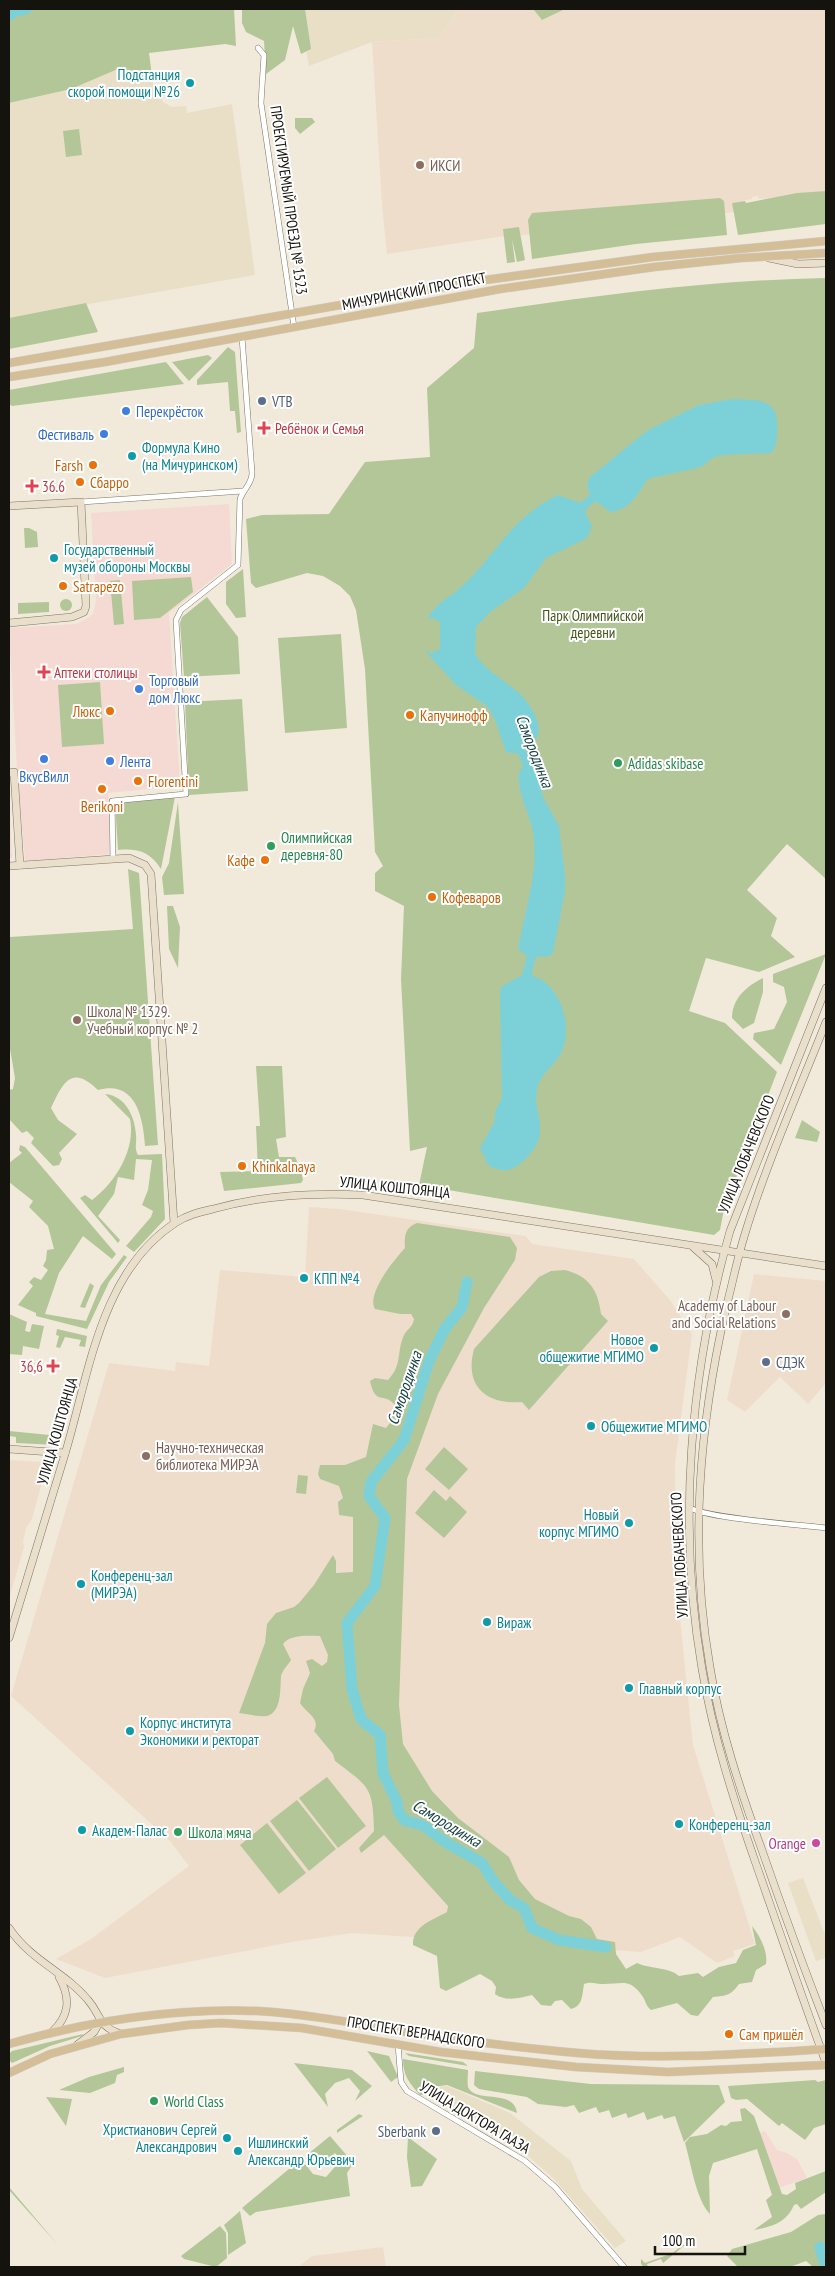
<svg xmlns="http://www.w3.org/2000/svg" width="835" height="2276" viewBox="0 0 835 2276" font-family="'PT Sans Narrow',sans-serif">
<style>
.commercial{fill:#f4dad3}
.built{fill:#e9dfc7}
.education{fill:#efddcc}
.green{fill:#b3c697}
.water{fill:#7cd1d9}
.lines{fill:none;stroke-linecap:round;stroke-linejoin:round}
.river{stroke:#7cd1d9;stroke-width:11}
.street-casing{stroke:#7c7567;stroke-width:6}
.secondary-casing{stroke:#7c7567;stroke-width:8}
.primary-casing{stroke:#d0d0cf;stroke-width:9}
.street{stroke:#fff;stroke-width:5}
.secondary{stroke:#e9dfcb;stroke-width:7}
.primary{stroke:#d4be97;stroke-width:8}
.culture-dot{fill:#0f9aa8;stroke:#fff;stroke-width:2}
.education-dot{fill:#8d6e63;stroke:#fff;stroke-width:2}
.service-dot{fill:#5c6f8a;stroke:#fff;stroke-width:2}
.shop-dot{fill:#3f7fe0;stroke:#fff;stroke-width:2}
.health-dot{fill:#e0444e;stroke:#fff;stroke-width:2}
.food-dot{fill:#e8710a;stroke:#fff;stroke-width:2}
.leisure-dot{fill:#2e9e5b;stroke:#fff;stroke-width:2}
.hotel-dot{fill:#d1479c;stroke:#fff;stroke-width:2}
.labels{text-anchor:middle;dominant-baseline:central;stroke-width:4;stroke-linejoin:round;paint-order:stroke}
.culture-label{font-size:15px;fill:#0d838f;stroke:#fff;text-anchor:start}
.education-label{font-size:15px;fill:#785e54;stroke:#fff;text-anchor:start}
.street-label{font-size:15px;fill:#15130d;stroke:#fff}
.service-label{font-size:15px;fill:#4e5e75;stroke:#fff;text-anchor:start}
.shop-label{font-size:15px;fill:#366cbe;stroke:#fff;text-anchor:start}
.health-label{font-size:15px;fill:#be3a42;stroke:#fff;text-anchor:start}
.food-label{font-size:15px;fill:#c56008;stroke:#fff;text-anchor:start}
.park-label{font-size:15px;fill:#425719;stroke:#fff}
.leisure-label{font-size:15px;fill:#27864d;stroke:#fff;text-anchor:start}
.hotel-label{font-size:15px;fill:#b23c85;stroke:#fff;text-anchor:end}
.water-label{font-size:16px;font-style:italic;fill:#153e41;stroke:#fff}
</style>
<rect width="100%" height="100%" fill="#f1eada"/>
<g class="commercial">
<polygon points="229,504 232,564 169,613 180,786 108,793 111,854 25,861 17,769 9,628 75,624 83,621 93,614 96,601 91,513"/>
<polygon points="9,785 12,858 9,858"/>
<polygon points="765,2131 777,2150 787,2153 797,2159 807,2178 779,2188 758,2133"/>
</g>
<g class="built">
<polygon points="298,9 457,9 458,10 439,38 372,42 309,66"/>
<polygon points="118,69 126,79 152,76 154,94 161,94 163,102 172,107 186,106 187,113 232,104 255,275 9,318 9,103 71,89"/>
<polygon points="803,1878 826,1937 826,1958 816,1961 788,1883"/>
<polygon points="447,2086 510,2113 571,2161 582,2189 626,2241 615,2248 552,2177 527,2155 501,2136 428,2095 433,2087"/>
</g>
<g class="education">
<polygon points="459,9 533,9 542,20 565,9 826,9 826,191 759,199 758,196 752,197 752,199 732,203 735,212 601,229 498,237 387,254 382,205 372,42 439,38"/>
<polygon points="309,1207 340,1209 526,1236 532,1244 634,1259 670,1300 692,1334 675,1464 676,1579 693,1745 755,1944 733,1951 735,1956 717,1963 680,1937 641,1952 352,1933 292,1942 105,1978 56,1959 91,1939 189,1866 170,1841 11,1696 109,1363 175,1371 176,1362 209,1366 220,1270 305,1277"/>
<polygon points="754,1274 826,1281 826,1383 808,1404 780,1377 745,1412 727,1400"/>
<polygon points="9,1460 43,1462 46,1468 32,1519 26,1528 23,1541 24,1547 9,1599"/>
<polygon points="383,2247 386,2267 298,2267 312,2256"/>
</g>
<g class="green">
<polygon points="9,9 234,9 236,46 225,44 149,53 152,76 126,79 118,69 71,89 9,103"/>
<polygon points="242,9 305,9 311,49 301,54 293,26 285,60 266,74 264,41 246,32 242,23"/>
<polygon points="533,9 565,9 542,20"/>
<polygon points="295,118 312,118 315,122 300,134 295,128"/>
<polygon points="79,129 82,155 66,157 63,131"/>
<polygon points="826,191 826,224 738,235 732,203 745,201 746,203 797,193"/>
<polygon points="720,198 724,201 727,235 636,244 532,259 528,220 532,213"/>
<polygon points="519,227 525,260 517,262 512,239 515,262 507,263 503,229"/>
<path d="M826,278V879L787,844L747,890L777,918L771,936L795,957L759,972L706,958L689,1011L725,1023L777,1072L724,1209L720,1230L714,1235L419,1185L427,1147L410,1151L401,979L404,906L375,891V873L383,866L375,852L365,669L356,610L350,596L340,586L323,576L307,573L256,588L251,583L246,519L262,515L329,514L365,462L430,457L427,388L474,348L477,313C593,296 709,280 826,278Z"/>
<polygon points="86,303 98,332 9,349 9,318"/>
<polygon points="228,347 235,352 241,432 237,433 235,411 230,411 228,382 197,385 197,380"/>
<polygon points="208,355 212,358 189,381 172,362"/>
<polygon points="166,362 184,384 12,406 9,404 9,390"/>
<polygon points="24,528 29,528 37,532 38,547 25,548"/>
<polygon points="243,569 246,617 236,618 226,604 226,582"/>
<polygon points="191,577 193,592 160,618 134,620 132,581"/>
<polygon points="120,580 124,624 114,625 110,581"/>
<polygon points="207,597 238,637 240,674 184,677 180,623 182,617"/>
<circle cx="66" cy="605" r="6"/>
<polygon points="49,602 49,612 18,614 18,603"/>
<polygon points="341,634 347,728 285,733 278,638"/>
<polygon points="100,682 104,744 62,747 58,685"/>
<polygon points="242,699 248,791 189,795 185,702"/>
<path d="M175,797L161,869C150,852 138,848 118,850L115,803Z"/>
<polygon points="178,802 184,894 164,895 162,877 169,863"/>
<path d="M128,869L139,873L158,1145L145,1146C143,1117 136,1080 98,1090C71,1064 63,1083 51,1108L58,1120L77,1134L59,1153L62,1159L59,1165L53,1166L31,1143L34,1138L27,1131L22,1133L9,1119V1090L13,1089L15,1078L9,1043V928L10,937L133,929Z"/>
<polygon points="167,906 173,906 180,927 178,968 169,949"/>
<polygon points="826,954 781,1065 753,1039 754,1033 774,1029 787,1002 784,987 773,982 773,974"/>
<path d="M763,978V992L754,1023L743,1029L732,1018C732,998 747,986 763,978Z"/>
<polygon points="256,1066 282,1066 286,1137 276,1139 279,1157 295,1157 300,1167 303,1180 301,1183 224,1191 220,1172 258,1171 256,1126 260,1126"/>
<path d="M105,1094C126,1096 135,1117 136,1135C137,1143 134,1148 138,1155L162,1154L165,1219L134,1252L126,1246L151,1217L153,1211L142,1205L148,1190L152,1160L136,1159L134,1180L118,1177L114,1194L98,1216L120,1240L118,1243L80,1198L85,1195L92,1200C116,1182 136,1149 130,1119Z"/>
<polygon points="802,1120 820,1132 817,1142 795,1138"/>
<polygon points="20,1145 25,1147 116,1254 112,1259 83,1236 59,1273 45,1314 86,1321 101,1285 124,1255 127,1257 109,1282 87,1329 36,1316 36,1313 18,1305 33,1286 29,1282 34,1277 41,1280 48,1270 43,1266 46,1260 47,1250 54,1249 48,1226 29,1207 33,1201 9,1182 9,1163 22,1153 19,1150"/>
<path d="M417,1223L510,1237L517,1248L515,1260L484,1308L438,1394L407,1479L399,1705L403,1744L432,1791L458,1818L509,1857L519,1880L535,1899L569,1916L581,1919L591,1927L597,1939L615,1942L616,1954L626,1969L637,1963C650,1969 669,1967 679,1976L698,1973L703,1977L719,1967L736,1963L743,1950L756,1945L752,1926C760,1936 768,1951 766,1964L756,1970L752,1982L739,1984C731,1995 727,1996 713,1997L698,2016L691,2015L677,2003L651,2010C646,2006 646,2002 643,1997C630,1978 623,1984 604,1984C596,1984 591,1981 584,1984C582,1995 583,2006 571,2009L562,2000L555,2001L551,2006L541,2005L532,1995C520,1998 506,2002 495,1994L496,1987L492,1981L480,1974L446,1991L440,1988L437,1956L413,1945C412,1926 433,1920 447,1912L448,1906L384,1835L361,1853L359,1848L374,1831C373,1786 369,1787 335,1761L333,1754L314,1731C321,1718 306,1713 300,1703L303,1689L310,1673L306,1661L312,1659L322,1666L327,1662L328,1655L320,1636C308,1636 291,1634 283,1644L291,1660C288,1665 281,1672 281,1677C280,1688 282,1712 267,1716C258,1717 247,1714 239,1713L265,1643L267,1624L276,1613L294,1607L299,1603L314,1585L333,1555L336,1561V1573L353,1572V1517L339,1515L338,1502L343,1498L339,1486L320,1479L318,1474L320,1465H345L366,1457L373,1424L386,1428L390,1423L395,1405C383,1391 376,1407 370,1381L375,1378L388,1380C403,1364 396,1353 404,1335C407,1329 413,1327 414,1319L411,1314H400L375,1309C366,1294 394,1260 405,1248C404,1237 405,1227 417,1223Z"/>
<path d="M565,1270C589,1276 598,1290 601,1314L608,1321L529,1410L522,1402C486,1405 464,1386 474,1349L539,1277L551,1271Z"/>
<polygon points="90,1283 94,1286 85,1308 80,1307"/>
<polygon points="9,1314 27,1322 25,1331 30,1332 32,1324 44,1326 39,1349 23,1346 22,1355 9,1354"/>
<polygon points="57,1329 87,1336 85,1347 79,1346 81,1340 65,1337 60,1348 56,1347 59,1336 56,1335"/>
<polygon points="9,1431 60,1436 56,1445 16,1443 16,1437 9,1436"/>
<polygon points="444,1447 468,1469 449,1490 425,1469"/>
<polygon points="298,1475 308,1476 306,1494 296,1493"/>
<polygon points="434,1490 446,1501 450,1496 467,1512 444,1538 415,1513"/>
<polygon points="327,1777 366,1826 338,1848 299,1798"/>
<polygon points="297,1800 336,1849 309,1871 270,1821"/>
<polygon points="267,1823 306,1873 279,1894 240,1845"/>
<polygon points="83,2034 82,2036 50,2046 12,2063 9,2060 9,2054 12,2051"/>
<polygon points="367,2051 389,2056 398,2077 391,2082"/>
<polygon points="405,2053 463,2062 468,2066 409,2056"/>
<path d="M403,2059L468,2070C468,2075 467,2083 468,2087C475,2104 514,2088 517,2113L447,2085L433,2087L427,2095H420C409,2083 403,2075 403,2059Z"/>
<polygon points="294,2063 352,2070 372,2086 355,2101 360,2091 349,2078 335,2083 325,2094 328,2107"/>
<polygon points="124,2067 124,2072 117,2075 115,2083 90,2093 59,2090 89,2077"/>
<polygon points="475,2071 591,2084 719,2085 725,2102 684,2142 675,2116 664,2119 662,2115 647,2120 644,2112 628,2118 626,2113 612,2118 609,2110 599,2113 596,2107 579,2113 574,2105 566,2107 538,2104 527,2097 479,2089 474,2085"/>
<polygon points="815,2080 818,2082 826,2080 826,2124 814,2128 805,2140 782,2123 779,2126 747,2099 736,2100 731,2098 728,2086"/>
<polygon points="46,2097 72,2099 66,2126"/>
<path d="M745,2108L754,2116L782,2194L787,2195L796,2189L795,2183L826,2171V2192L801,2209L797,2204L794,2205C787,2222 772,2227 754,2230L772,2217L766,2200L772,2195L757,2149L713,2163L709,2176L710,2214C696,2200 691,2163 685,2143L690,2137L707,2134L721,2125L726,2126L731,2122L742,2121L740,2109Z"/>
<polygon points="359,2114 363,2116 337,2133 337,2130"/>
<polygon points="330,2136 349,2158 355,2161 347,2173 350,2196 256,2212 250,2216 242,2208 301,2159 313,2174 326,2177 341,2160 335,2153 318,2167 308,2154"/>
<polygon points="408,2137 437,2159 422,2186 411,2187 407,2157"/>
<polygon points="9,2187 58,2245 9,2190"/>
<polygon points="240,2211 246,2243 228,2255 228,2233 224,2225"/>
<polygon points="826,2214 826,2267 813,2267 806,2261 790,2267 738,2267 727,2256 732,2249 791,2232 818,2215"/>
<polygon points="220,2226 226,2233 227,2258 216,2267 184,2259 181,2256"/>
<polygon points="682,2245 685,2245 663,2263 661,2259 647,2264 648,2267 644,2267 641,2264 641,2259 645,2263 673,2253"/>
</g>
<path class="water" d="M732,399C759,400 780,398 777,431C777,439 777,446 771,453L723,455L714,457L701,467L651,478L647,480C637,495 630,510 610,512L596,501L588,507L585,512L592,526L587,538L546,558L524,588L490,612L476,627L475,654C487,673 507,681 522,696C536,712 550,737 525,747L530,760L536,763L543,797L559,826L565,876V891L553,953L549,956L536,957L532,972L533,976C561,985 574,1027 561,1053C554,1067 539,1074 537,1090C534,1105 541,1118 540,1132C540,1146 521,1168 507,1170C501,1171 495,1168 489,1166L480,1148L494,1123L496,1109L502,1099L500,995L501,987L522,975L527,956L518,949C525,910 539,871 533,831C530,814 510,778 523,766L518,754L506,752L495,720L488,707L456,685L427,653L426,651H429L430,654L440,649V622L431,617L426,620C438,601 447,600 462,586C497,554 511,517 558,495L580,503L590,495L587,484L590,477L648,430L699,405Z"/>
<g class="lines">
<g class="river">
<polyline points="9,16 13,12 26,9"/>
<polyline points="467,1282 462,1307 444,1330 429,1361 404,1440 371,1482 369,1496 385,1518 375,1586 347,1623 352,1689 361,1719 380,1735 383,1773 397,1802 398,1811 404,1820 424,1826 445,1842 482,1863 493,1881 510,1900 524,1908 532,1928 559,1940 606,1947"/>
<polyline points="820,2247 826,2267"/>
</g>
<defs>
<g id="street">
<polyline points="258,48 264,55 261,103 294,327"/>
<polyline points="81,502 243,491"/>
<path d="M113,859L112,801L186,794L176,620L181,610L238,565L240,499C244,488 252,484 252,473L242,337"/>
<path d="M689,1507C701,1518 804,1525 826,1528"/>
<polyline points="398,2044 401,2082 407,2091 525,2161 555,2187 624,2267"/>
</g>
<g id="secondary">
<polyline points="769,258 798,264 826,263"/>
<polyline points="9,506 81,502 86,606 84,612 72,617 9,623"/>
<polyline points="9,773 14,772 20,865"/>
<polyline points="9,866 129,858 145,865 151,874 174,1223"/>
<path d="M826,988L730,1231C690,1373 677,1524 702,1669C713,1736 734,1801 756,1864C779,1930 802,1997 826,2063"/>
<path d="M826,1022C798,1093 766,1164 744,1237C737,1260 732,1285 726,1308C699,1427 689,1546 710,1667C720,1730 741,1792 763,1853C783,1911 804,1968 826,2025"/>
<polyline points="693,1247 712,1264 716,1280"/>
<polyline points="9,1449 65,1453"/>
<path d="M9,1638C27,1577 47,1515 65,1454C89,1375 100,1272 175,1223C187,1215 200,1212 213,1209C263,1195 312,1193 363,1195L826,1266"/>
<path d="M9,1928C31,1961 65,1972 88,2000C102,2016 97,2026 121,2034"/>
<path d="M51,2033C70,2016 71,1998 59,1977"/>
<polyline points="77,2045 94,2032 100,2021"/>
</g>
<g id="primary">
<polyline points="9,363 478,281 653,257 826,241"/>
<polyline points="9,377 105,362 500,289 654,267 741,258 826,253"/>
<path d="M9,2044C89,2021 174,2008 258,2011C306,2014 354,2023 401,2031C460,2040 519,2048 578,2053C661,2060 743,2054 826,2049"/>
<polyline points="9,2073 50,2054 121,2034 188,2025 221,2023 302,2028 441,2052 576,2067 668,2072 826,2065"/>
</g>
</defs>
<use href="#street" class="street-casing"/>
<use href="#secondary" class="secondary-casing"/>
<use href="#primary" class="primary-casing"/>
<use href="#street" class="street"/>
<use href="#secondary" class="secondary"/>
<use href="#primary" class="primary"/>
</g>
<g class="culture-dot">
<circle cx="190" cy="83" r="5"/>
<circle cx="132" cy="456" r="5"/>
<circle cx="54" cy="558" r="5"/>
<circle cx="304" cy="1278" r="5"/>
<circle cx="654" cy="1348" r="5"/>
<circle cx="591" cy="1426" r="5"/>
<circle cx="629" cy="1523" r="5"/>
<circle cx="81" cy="1584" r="5"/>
<circle cx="487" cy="1622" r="5"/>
<circle cx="629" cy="1688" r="5"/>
<circle cx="130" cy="1731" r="5"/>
<circle cx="679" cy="1824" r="5"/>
<circle cx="82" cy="1830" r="5"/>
<circle cx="227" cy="2138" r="5"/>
<circle cx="238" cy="2151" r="5"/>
</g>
<g class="education-dot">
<circle cx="420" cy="165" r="5"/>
<circle cx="77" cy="1020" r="5"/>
<circle cx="786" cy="1314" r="5"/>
<circle cx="146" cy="1456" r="5"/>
</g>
<g class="service-dot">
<circle cx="262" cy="401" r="5"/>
<circle cx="766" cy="1362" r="5"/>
<circle cx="436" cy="2131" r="5"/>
</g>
<g class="shop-dot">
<circle cx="126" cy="411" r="5"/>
<circle cx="104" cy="434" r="5"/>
<circle cx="139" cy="689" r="5"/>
<circle cx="44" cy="759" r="5"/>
<circle cx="110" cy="761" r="5"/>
</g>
<g class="health-dot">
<path d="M261.5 420.5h5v5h5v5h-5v5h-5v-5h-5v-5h5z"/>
<path d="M29.5 478.5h5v5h5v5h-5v5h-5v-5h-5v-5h5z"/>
<path d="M41.5 664.5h5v5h5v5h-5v5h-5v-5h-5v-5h5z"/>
<path d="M50.5 1358.5h5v5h5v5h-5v5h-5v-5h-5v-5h5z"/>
</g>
<g class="food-dot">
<circle cx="93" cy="465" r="5"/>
<circle cx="80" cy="482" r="5"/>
<circle cx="63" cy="586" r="5"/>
<circle cx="110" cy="711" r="5"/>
<circle cx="410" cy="715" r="5"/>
<circle cx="138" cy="781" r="5"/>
<circle cx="102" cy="789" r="5"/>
<circle cx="265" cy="860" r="5"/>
<circle cx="432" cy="897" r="5"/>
<circle cx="242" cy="1166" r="5"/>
<circle cx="729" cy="2034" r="5"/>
</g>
<g class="leisure-dot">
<circle cx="618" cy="763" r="5"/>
<circle cx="271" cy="846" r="5"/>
<circle cx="178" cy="1832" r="5"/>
<circle cx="154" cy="2101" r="5"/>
</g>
<circle class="hotel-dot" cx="816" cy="1843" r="5"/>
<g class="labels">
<g class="culture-label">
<text x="180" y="74" text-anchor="end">Подстанция<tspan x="180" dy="17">скорой помощи №26</tspan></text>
<text x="142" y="447">Формула Кино<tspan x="142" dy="17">(на Мичуринском)</tspan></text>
<text x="64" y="549">Государственный<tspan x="64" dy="17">музей обороны Москвы</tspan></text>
<text x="314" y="1278">КПП №4</text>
<text x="644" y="1339" text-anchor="end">Новое<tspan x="644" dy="17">общежитие МГИМО</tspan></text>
<text x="601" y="1426">Общежитие МГИМО</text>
<text x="619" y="1514" text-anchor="end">Новый<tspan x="619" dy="17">корпус МГИМО</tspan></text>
<text x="91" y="1575">Конференц-зал<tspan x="91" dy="17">(МИРЭА)</tspan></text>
<text x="497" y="1622">Вираж</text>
<text x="639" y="1688">Главный корпус</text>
<text x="140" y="1722">Корпус института<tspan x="140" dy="17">Экономики и ректорат</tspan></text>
<text x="689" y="1824">Конференц-зал</text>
<text x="92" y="1830">Академ-Палас</text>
<text x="217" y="2129" text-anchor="end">Христианович Сергей<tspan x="217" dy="17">Александрович</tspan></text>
<text x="248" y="2142">Ишлинский<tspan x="248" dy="17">Александр Юрьевич</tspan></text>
</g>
<g class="education-label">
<text x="430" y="165">ИКСИ</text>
<text x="87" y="1011">Школа № 1329.<tspan x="87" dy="17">Учебный корпус № 2</tspan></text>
<text x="776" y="1305" text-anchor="end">Academy of Labour<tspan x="776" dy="17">and Social Relations</tspan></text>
<text x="156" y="1447">Научно-техническая<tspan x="156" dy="17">библиотека МИРЭА</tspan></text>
</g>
<g class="street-label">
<text transform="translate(289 200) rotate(82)">ПРОЕКТИРУЕМЫЙ ПРОЕЗД № 1523</text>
<text transform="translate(414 291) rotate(-11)">МИЧУРИНСКИЙ ПРОСПЕКТ</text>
<text transform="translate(746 1154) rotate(-68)">УЛИЦА ЛОБАЧЕВСКОГО</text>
<text transform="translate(395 1187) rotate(6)">УЛИЦА КОШТОЯНЦА</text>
<text transform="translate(57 1431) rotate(-74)">УЛИЦА КОШТОЯНЦА</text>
<text transform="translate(679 1555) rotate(-93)">УЛИЦА ЛОБАЧЕВСКОГО</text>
<text transform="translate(416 2032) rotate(9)">ПРОСПЕКТ ВЕРНАДСКОГО</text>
<text transform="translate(475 2117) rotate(31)">УЛИЦА ДОКТОРА ГААЗА</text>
</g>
<g class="service-label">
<text x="272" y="401">VTB</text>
<text x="776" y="1362">СДЭК</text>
<text x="426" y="2131" text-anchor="end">Sberbank</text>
</g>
<g class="shop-label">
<text x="136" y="411">Перекрёсток</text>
<text x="94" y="434" text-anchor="end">Фестиваль</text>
<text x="149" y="680">Торговый<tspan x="149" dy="17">дом Люкс</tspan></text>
<text x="120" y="761">Лента</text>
<text x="44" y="776" text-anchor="middle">ВкусВилл</text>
</g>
<g class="health-label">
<text x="275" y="428">Ребёнок и Семья</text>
<text x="42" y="486">36.6</text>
<text x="54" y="672">Аптеки столицы</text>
<text x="43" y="1366" text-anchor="end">36,6</text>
</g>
<g class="food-label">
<text x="83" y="465" text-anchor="end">Farsh</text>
<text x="90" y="482">Сбарро</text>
<text x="73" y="586">Satrapezo</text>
<text x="100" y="711" text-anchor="end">Люкс</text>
<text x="420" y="715">Капучинофф</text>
<text x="148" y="781">Florentini</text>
<text x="102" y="806" text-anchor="middle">Berikoni</text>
<text x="255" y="860" text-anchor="end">Кафе</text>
<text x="442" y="897">Кофеваров</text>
<text x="252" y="1166">Khinkalnaya</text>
<text x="739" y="2034">Сам пришёл</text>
</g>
<g class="park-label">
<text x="593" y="615">Парк Олимпийской<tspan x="593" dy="17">деревни</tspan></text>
</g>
<g class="leisure-label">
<text x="628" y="763">Adidas skibase</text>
<text x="281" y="837">Олимпийская<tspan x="281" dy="17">деревня-80</tspan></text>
<text x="188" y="1832">Школа мяча</text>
<text x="164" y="2101">World Class</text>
</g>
<g class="hotel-label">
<text x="806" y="1843">Orange</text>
</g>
<g class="water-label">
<text transform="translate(535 751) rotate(69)">Самородинка</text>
<text transform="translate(404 1388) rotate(-71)">Самородинка</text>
<text transform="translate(447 1823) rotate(31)">Самородинка</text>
</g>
</g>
<rect width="835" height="2276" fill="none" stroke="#15130d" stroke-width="20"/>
<path d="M655 2246v8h90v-8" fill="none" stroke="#15130d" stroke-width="2.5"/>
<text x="662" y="2246" font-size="15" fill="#15130d" stroke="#ffffff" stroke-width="4" paint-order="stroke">100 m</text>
</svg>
